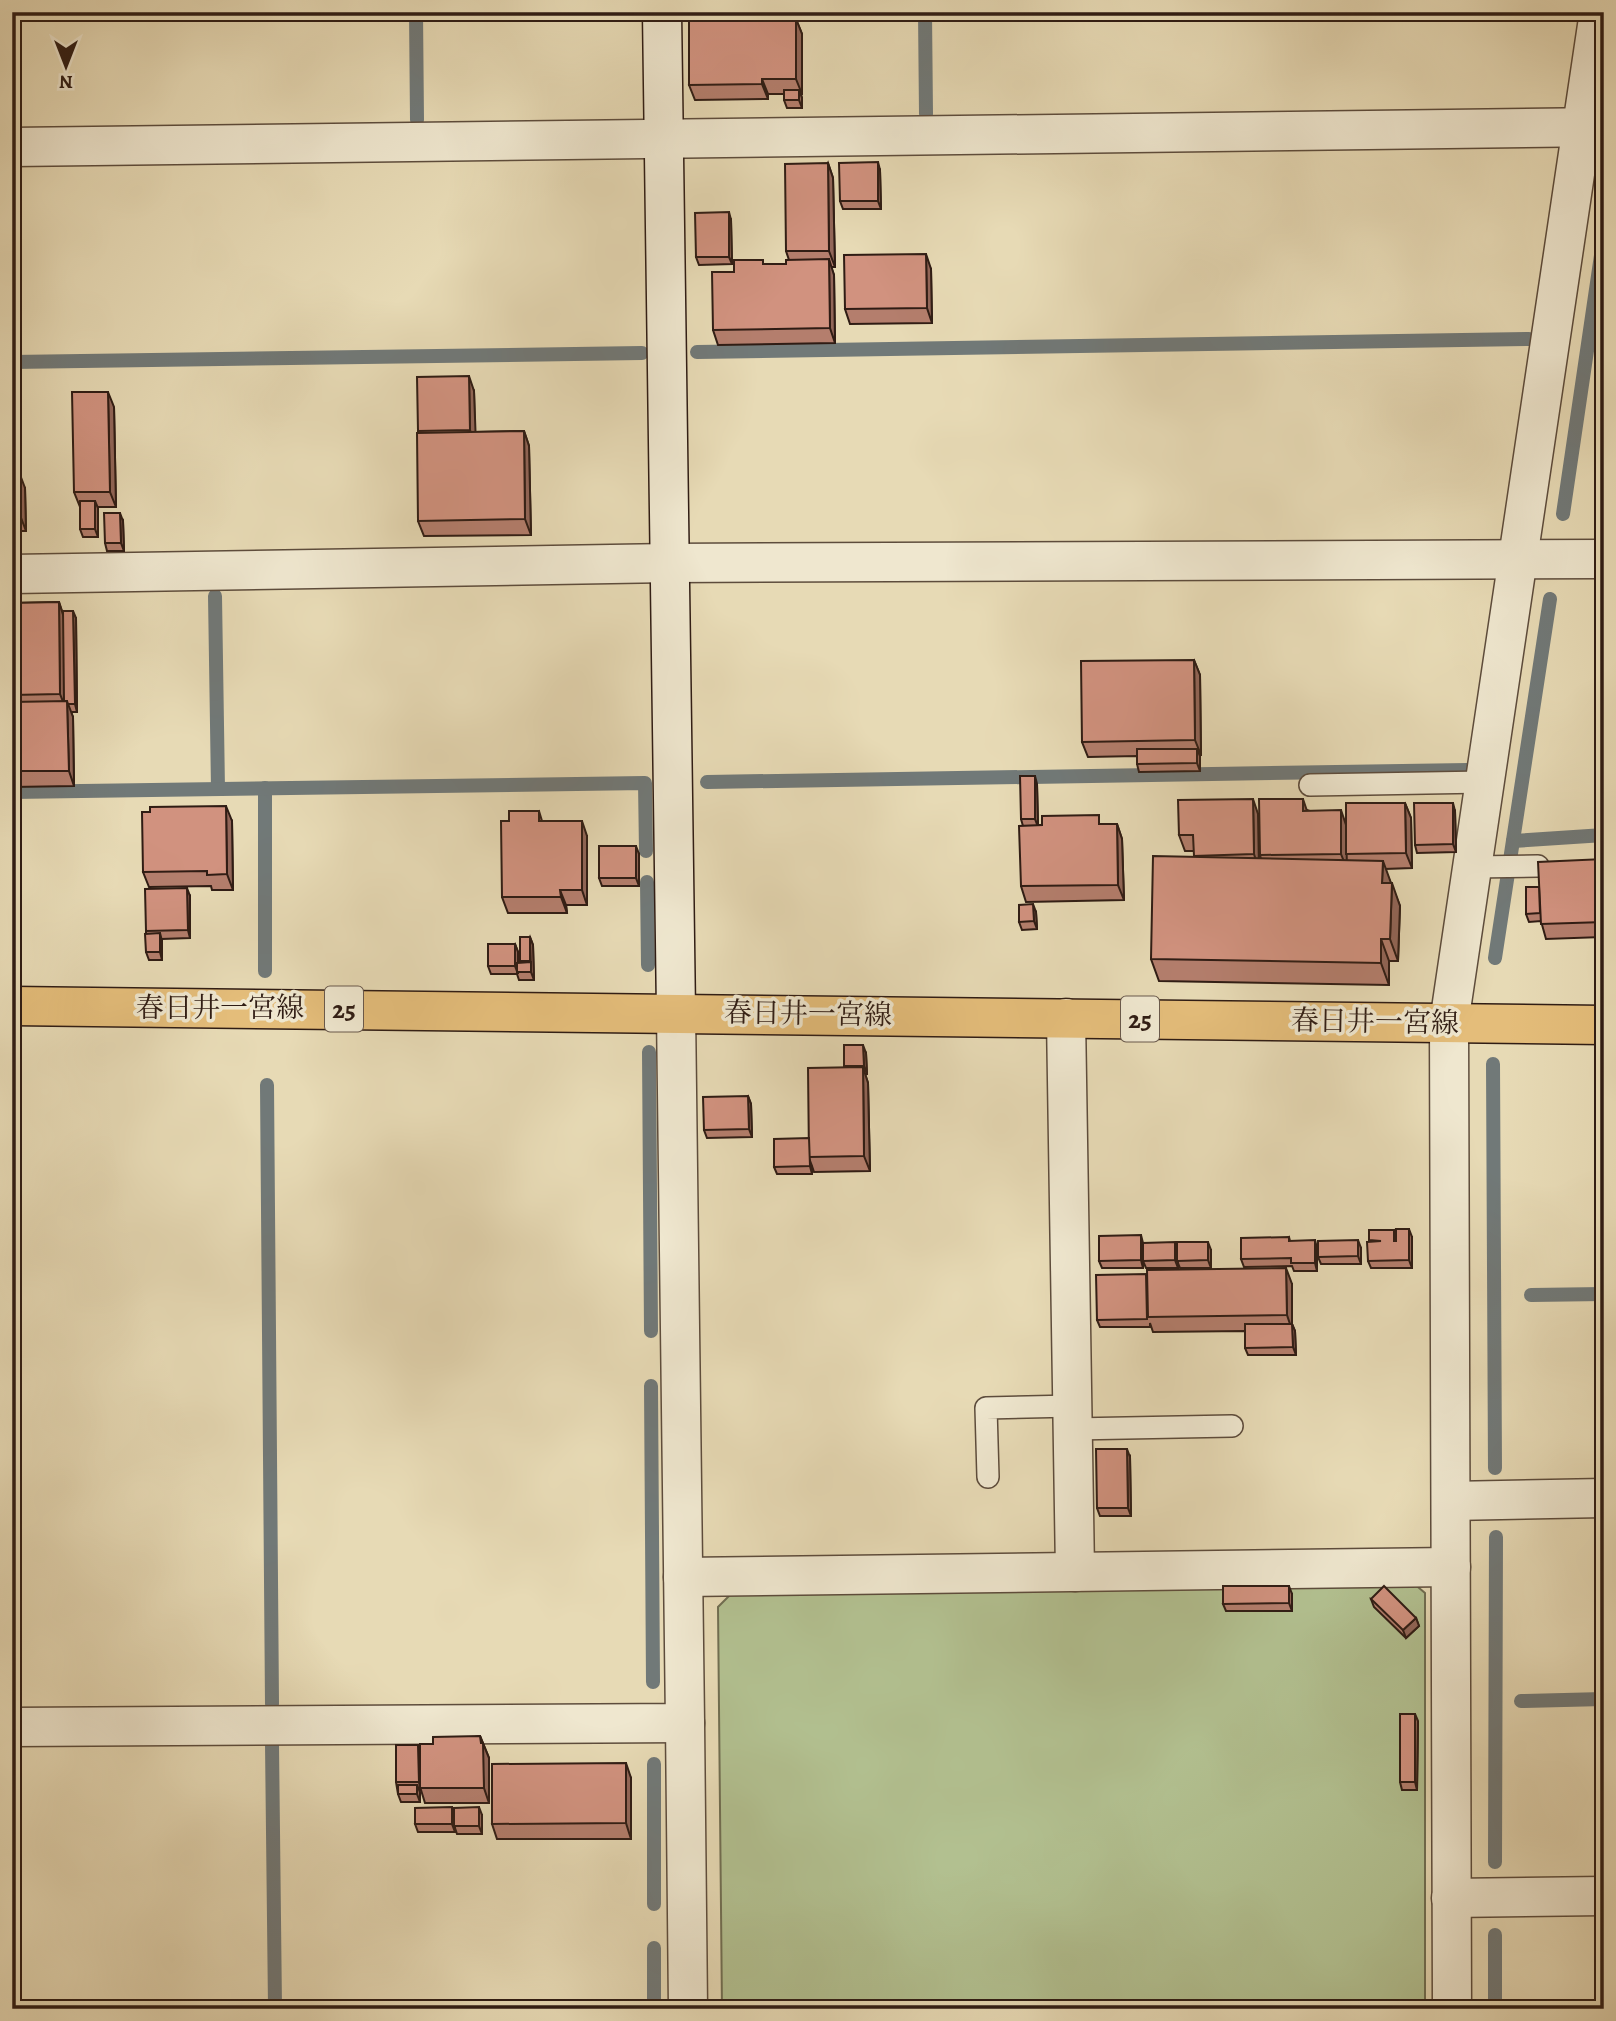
<svg xmlns="http://www.w3.org/2000/svg" width="1616" height="2021" viewBox="0 0 1616 2021" font-family="Alegreya,'Noto Serif JP',serif">
<style>
.green{fill:#b2c090;stroke:#706e52;stroke-width:2}
.lines{fill:none;stroke-linecap:round;stroke-linejoin:round}
.stream{stroke:#717978;stroke-width:14}
.lane-casing{stroke:#5d4c3c;stroke-width:24}
.street-casing{stroke:#5d4c3c;stroke-width:41}
.secondary-casing{stroke:#2f1c14;stroke-width:41}
.primary-casing{stroke:#2f1c14;stroke-width:41}
.lane{stroke:#efe7cf;stroke-width:21}
.street{stroke:#efe7cf;stroke-width:38}
.secondary{stroke:#efe7cf;stroke-width:38}
.primary{stroke:#e4bd7a;stroke-width:38}
.wall{fill:#b47e6d;stroke:#2f1c14;stroke-width:2}
.shaded-wall{fill:#926659;stroke:#2f1c14;stroke-width:2}
.building{fill:#d1927f;stroke:#2f1c14;stroke-width:2}
.labels{text-anchor:middle;dominant-baseline:central;stroke-width:7;stroke-linejoin:round;paint-order:stroke}
.shield{fill:#efe7cf;stroke:#69594c;stroke-width:2}
.shield-label{font-size:26px;font-weight:bold;fill:#2f1c14}
.street-label{font-size:28px;fill:#2f1c14;stroke:#efe7cf}
</style>
<rect width="100%" height="100%" fill="#e7dab5"/>
<filter id="stains"><feTurbulence type="fractalNoise" baseFrequency=".00286" numOctaves="4"/><feColorMatrix values="0 0 0 0 .2 0 0 0 0 .09 0 0 0 0 .02 0 0 0 .5 -.17"/></filter>
<radialGradient id="worn" r=".72"><stop offset=".6" stop-color="#630" stop-opacity="0"/><stop offset="1" stop-color="#630" stop-opacity=".3"/></radialGradient>
<polygon class="green" points="1412,1582 1425,1593 1425,2009 722,2009 718,1607 732,1593"/>
<g class="lines">
<g class="stream">
<polyline points="416,12 417,120"/>
<polyline points="925,12 926,114"/>
<polyline points="697,352 1529,339"/>
<polyline points="12,362 642,353"/>
<polyline points="1563,514 1604,235"/>
<polyline points="215,596 218,789"/>
<polyline points="707,782 1468,770"/>
<polyline points="265,788 265,971"/>
<polyline points="12,792 645,783 646,851"/>
<polyline points="1513,841 1604,835"/>
<polyline points="647,882 648,965"/>
<polyline points="1495,958 1550,599"/>
<polyline points="649,1052 651,1331"/>
<polyline points="1493,1064 1495,1468"/>
<polyline points="267,1085 272,1704"/>
<polyline points="1531,1295 1604,1294"/>
<polyline points="651,1386 653,1682"/>
<polyline points="1521,1701 1604,1699"/>
<polyline points="654,1764 654,1904"/>
<polyline points="1495,1862 1496,1537"/>
<polyline points="1495,1935 1495,2009"/>
<polyline points="654,1948 654,2009"/>
<polyline points="78,2009 275,2007 272,1744"/>
</g>
<defs>
<g id="lane">
<polyline points="1310,785 1485,782"/>
<polyline points="1472,867 1538,866"/>
<polyline points="1073,1429 1232,1426"/>
<polyline points="988,1477 986,1408 1073,1406"/>
</g>
<g id="street">
<polyline points="12,147 1604,127"/>
<polyline points="12,574 670,563 1604,559"/>
<polyline points="1066,1018 1075,1572"/>
<polyline points="1451,1501 1604,1498"/>
<polyline points="683,1577 1451,1567"/>
<polyline points="685,1723 688,2009"/>
<polyline points="12,1727 685,1723 676,1012"/>
<polyline points="1451,1898 1604,1896"/>
<polyline points="1452,2009 1449,1023 1599,12"/>
</g>
<polyline id="secondary" points="662,12 676,1012"/>
<polyline id="primary" points="12,1006 1604,1025"/>
</defs>
<use href="#lane" class="lane-casing"/>
<use href="#street" class="street-casing"/>
<use href="#secondary" class="secondary-casing"/>
<use href="#primary" class="primary-casing"/>
<use href="#lane" class="lane"/>
<use href="#street" class="street"/>
<use href="#secondary" class="secondary"/>
<use href="#primary" class="primary"/>
</g>
<g class="wall">
<polygon points="796,19 802,34 802,94 801,94 802,98 802,108 787,108 784,100 784,94 768,94 768,99 695,100 689,85"/>
<polygon points="828,163 833,178 835,267 831,267 834,275 835,343 718,345 713,330 734,272 765,264 786,264 789,260 786,251"/>
<polygon points="880,170 881,209 843,209 840,201"/>
<polygon points="731,220 732,264 699,265 696,257"/>
<polygon points="931,269 932,323 850,324 845,309"/>
<polygon points="474,391 475,432 524,431 529,446 531,535 424,536 418,521 418,431"/>
<polygon points="114,407 116,507 97,507 98,537 83,537 80,529 80,507 74,492"/>
<polygon points="12,468 14,472 25,488 26,531 12,531"/>
<polygon points="123,521 124,551 107,551 105,543"/>
<polygon points="59,602 63,614 76,618 77,712 71,712 73,717 74,786 12,787 12,603"/>
<polygon points="1194,660 1200,675 1201,755 1199,755 1200,771 1139,772 1137,764 1137,756 1088,757 1082,742"/>
<polygon points="1037,784 1038,825 1117,824 1122,839 1124,900 1026,902 1021,886 1023,826 1021,819"/>
<polygon points="1405,803 1411,818 1412,868 1385,869 1400,906 1398,961 1389,961 1389,985 1159,981 1151,959 1194,857 1194,851 1185,851 1179,835 1258,814 1259,858 1261,859 1260,855 1307,810 1346,825"/>
<polygon points="539,811 542,821 587,836 587,905 566,905 567,913 508,913 502,897 509,821"/>
<polygon points="1455,811 1456,852 1417,853 1415,845"/>
<polygon points="232,821 233,890 212,890 211,886 149,887 143,872"/>
<polygon points="639,854 639,886 602,886 599,878"/>
<polygon points="1604,859 1604,973 1602,937 1546,939 1541,921 1529,922 1526,914 1539,887"/>
<polygon points="190,896 190,938 162,939 162,960 149,960 146,952 146,931"/>
<polygon points="1036,912 1037,929 1022,930 1019,922"/>
<polygon points="530,937 533,945 534,980 519,980 517,974 491,974 488,966 515,944 518,952 518,963 521,963 520,961"/>
<polygon points="866,1053 867,1074 865,1074 868,1083 870,1171 814,1172 812,1166 812,1174 777,1174 774,1167 809,1138 844,1068 844,1066"/>
<polygon points="748,1096 751,1104 752,1137 707,1138 704,1130"/>
<polygon points="1394,1230 1396,1238 1412,1237 1412,1268 1371,1268 1368,1261 1369,1240"/>
<polygon points="1289,1237 1290,1241 1317,1248 1317,1271 1294,1271 1292,1266 1244,1267 1241,1259"/>
<polygon points="1143,1243 1177,1248 1211,1250 1211,1268 1180,1268 1178,1263 1178,1268 1146,1268 1143,1261 1143,1268 1102,1268 1099,1261"/>
<polygon points="1361,1248 1361,1264 1321,1264 1318,1257"/>
<polygon points="1147,1278 1292,1284 1292,1324 1295,1331 1296,1355 1248,1355 1245,1348 1245,1331 1153,1332 1150,1323 1150,1327 1100,1327 1097,1320"/>
<polygon points="1130,1457 1131,1516 1100,1516 1097,1508"/>
<polygon points="1292,1594 1292,1611 1226,1611 1223,1604"/>
<polygon points="1371,1599 1416,1618 1419,1626 1406,1638 1374,1607"/>
<polygon points="1418,1721 1417,1790 1402,1790 1400,1782"/>
<polygon points="480,1736 489,1758 489,1803 425,1803 421,1790 419,1790 420,1802 401,1802 398,1794 396,1782 420,1750 433,1744"/>
<polygon points="631,1778 631,1839 497,1839 492,1824"/>
<polygon points="454,1812 482,1815 482,1834 457,1834 455,1828 455,1832 418,1832 415,1824"/>
</g>
<g class="shaded-wall">
<polygon points="796,19 802,34 802,94 796,79"/>
<polygon points="762,79 768,94 768,99 762,84"/>
<polygon points="799,90 802,98 802,108 799,100"/>
<polygon points="878,162 880,170 881,209 878,201"/>
<polygon points="828,163 833,178 835,267 829,251"/>
<polygon points="729,212 731,220 732,264 729,257"/>
<polygon points="926,254 931,269 932,323 927,308"/>
<polygon points="829,259 834,275 835,343 830,328"/>
<polygon points="469,376 474,391 476,445 470,430"/>
<polygon points="108,392 114,407 116,507 110,492"/>
<polygon points="524,431 529,446 531,535 525,519"/>
<polygon points="19,472 25,488 26,531 20,515"/>
<polygon points="95,501 98,508 98,537 95,529"/>
<polygon points="120,513 123,521 124,551 121,543"/>
<polygon points="59,602 64,618 66,709 60,694"/>
<polygon points="73,611 76,618 77,712 75,704"/>
<polygon points="1194,660 1200,675 1201,755 1195,740"/>
<polygon points="67,701 73,717 74,786 69,771"/>
<polygon points="1197,749 1200,756 1200,771 1197,763"/>
<polygon points="1035,776 1037,784 1038,827 1035,819"/>
<polygon points="1253,799 1258,814 1259,870 1254,854"/>
<polygon points="1303,799 1308,814 1303,811"/>
<polygon points="1405,803 1411,818 1412,868 1406,853"/>
<polygon points="1453,803 1455,811 1456,852 1453,844"/>
<polygon points="226,806 232,821 233,890 227,874"/>
<polygon points="1341,810 1346,825 1347,869 1341,854"/>
<polygon points="582,821 587,836 587,905 582,890"/>
<polygon points="1117,824 1122,839 1124,900 1118,885"/>
<polygon points="636,846 639,854 639,886 636,878"/>
<polygon points="1383,861 1391,883 1382,883"/>
<polygon points="1392,883 1400,906 1398,961 1390,939"/>
<polygon points="187,888 190,896 190,938 188,930"/>
<polygon points="560,890 566,905 567,913 561,897"/>
<polygon points="1033,904 1036,912 1037,929 1034,921"/>
<polygon points="160,933 162,941 162,960 160,952"/>
<polygon points="530,937 533,945 534,980 531,972"/>
<polygon points="1381,939 1389,961 1389,985 1381,963"/>
<polygon points="515,944 518,952 518,974 515,966"/>
<polygon points="863,1045 866,1053 867,1074 864,1066"/>
<polygon points="863,1067 868,1083 870,1171 864,1156"/>
<polygon points="748,1096 751,1104 752,1137 749,1129"/>
<polygon points="809,1158 812,1166 812,1174 810,1166"/>
<polygon points="1409,1229 1412,1237 1412,1268 1409,1260"/>
<polygon points="1141,1235 1143,1243 1143,1268 1141,1260"/>
<polygon points="1315,1240 1317,1248 1317,1271 1315,1263"/>
<polygon points="1358,1240 1361,1248 1361,1264 1358,1256"/>
<polygon points="1175,1242 1178,1250 1178,1268 1175,1260"/>
<polygon points="1208,1242 1211,1250 1211,1268 1208,1260"/>
<polygon points="1286,1268 1292,1284 1292,1324 1295,1331 1296,1355 1293,1347 1292,1330 1287,1315"/>
<polygon points="1127,1449 1130,1457 1131,1516 1128,1508"/>
<polygon points="1289,1586 1292,1594 1292,1611 1289,1603"/>
<polygon points="1416,1618 1419,1626 1406,1638 1403,1630"/>
<polygon points="1415,1714 1418,1721 1417,1790 1415,1782"/>
<polygon points="480,1736 489,1758 489,1803 484,1788"/>
<polygon points="418,1745 421,1753 420,1788 419,1782"/>
<polygon points="626,1763 631,1778 631,1839 626,1823"/>
<polygon points="417,1785 420,1792 420,1802 417,1794"/>
<polygon points="452,1807 455,1815 455,1832 452,1824"/>
<polygon points="479,1807 482,1815 482,1834 479,1826"/>
</g>
<g class="building">
<polygon points="689,19 796,19 796,79 762,79 762,84 689,85"/>
<rect x="784" y="90" width="15" height="10"/>
<polygon points="878,162 878,201 840,201 839,163"/>
<polygon points="828,163 829,251 786,251 785,164"/>
<polygon points="729,212 729,257 696,257 695,213"/>
<polygon points="926,254 927,308 845,309 844,255"/>
<polygon points="829,259 830,328 713,330 712,272 734,272 734,260 763,260 763,264 786,264 786,260"/>
<polygon points="469,376 470,430 418,431 417,377"/>
<polygon points="72,392 108,392 110,492 74,492"/>
<polygon points="524,431 525,519 418,521 417,433"/>
<polygon points="19,472 20,515 12,516 12,473"/>
<rect x="80" y="501" width="15" height="28"/>
<polygon points="104,513 120,513 121,543 105,543"/>
<polygon points="59,602 60,694 12,695 12,603"/>
<polygon points="63,611 73,611 75,704 68,704 67,701 64,701"/>
<polygon points="1194,660 1195,740 1082,742 1081,661"/>
<polygon points="67,701 69,771 12,771 12,702"/>
<polygon points="1137,749 1197,749 1197,763 1137,764"/>
<polygon points="1020,776 1035,776 1035,819 1021,819"/>
<polygon points="1253,799 1254,854 1194,856 1193,835 1179,835 1178,800"/>
<polygon points="1259,799 1303,799 1303,811 1341,810 1341,854 1260,855"/>
<polygon points="1346,803 1405,803 1406,853 1346,854"/>
<polygon points="1414,803 1453,803 1453,844 1415,845"/>
<polygon points="226,806 227,874 207,875 207,871 143,872 142,812 150,812 150,807"/>
<polygon points="509,811 539,811 539,821 582,821 582,890 560,890 561,897 502,897 501,821 509,821"/>
<polygon points="1099,815 1099,824 1117,824 1118,885 1021,886 1019,826 1042,825 1042,816"/>
<rect x="599" y="846" width="37" height="32"/>
<polygon points="1153,856 1383,861 1382,883 1392,883 1390,939 1381,939 1381,963 1151,959"/>
<polygon points="1604,859 1604,922 1541,924 1538,862"/>
<polygon points="1526,887 1539,887 1540,913 1526,914"/>
<polygon points="187,888 188,930 146,931 145,889"/>
<polygon points="1033,904 1034,921 1019,922 1019,905"/>
<polygon points="1602,932 1604,932 1604,970 1603,970"/>
<polygon points="160,933 160,952 146,952 145,934"/>
<rect x="520" y="937" width="10" height="24"/>
<rect x="488" y="944" width="27" height="22"/>
<polygon points="531,962 531,972 517,972 517,963"/>
<polygon points="844,1045 863,1045 864,1066 844,1066"/>
<polygon points="863,1067 864,1156 809,1157 808,1068"/>
<polygon points="748,1096 749,1129 704,1130 703,1097"/>
<polygon points="809,1138 810,1166 774,1167 774,1139"/>
<polygon points="1396,1229 1409,1229 1409,1260 1368,1261 1367,1242 1381,1241 1369,1240 1369,1230 1394,1230 1394,1241 1396,1241"/>
<polygon points="1141,1235 1141,1260 1099,1261 1099,1236"/>
<polygon points="1289,1237 1289,1241 1315,1240 1315,1263 1291,1263 1291,1258 1241,1259 1241,1238"/>
<polygon points="1358,1240 1358,1256 1318,1257 1318,1241"/>
<polygon points="1175,1242 1175,1260 1143,1261 1143,1243"/>
<polygon points="1177,1242 1208,1242 1208,1260 1177,1261"/>
<polygon points="1286,1268 1287,1315 1148,1317 1147,1270"/>
<polygon points="1146,1274 1147,1319 1097,1320 1096,1275"/>
<polygon points="1245,1324 1292,1324 1293,1347 1245,1348"/>
<polygon points="1096,1449 1127,1449 1128,1508 1097,1508"/>
<polygon points="1223,1586 1289,1586 1289,1603 1223,1604"/>
<polygon points="1384,1586 1416,1618 1403,1630 1371,1599"/>
<rect x="1400" y="1714" width="15" height="68"/>
<polygon points="480,1736 481,1743 483,1743 484,1788 420,1788 420,1744 433,1744 433,1737"/>
<polygon points="396,1745 418,1745 419,1782 396,1782"/>
<polygon points="626,1763 626,1823 492,1824 492,1764"/>
<rect x="398" y="1785" width="19" height="9"/>
<polygon points="452,1807 452,1824 415,1824 415,1808"/>
<polygon points="479,1807 479,1826 454,1826 454,1808"/>
</g>
<g class="labels">
<g class="shield">
<rect x="325" y="986.5" width="38" height="45" rx="5"/>
<rect x="1121" y="996.5" width="38" height="45" rx="5"/>
</g>
<g class="shield-label">
<text x="344" y="1009">25</text>
<text x="1140" y="1019">25</text>
</g>
<g class="street-label">
<text x="220" y="1008">春日井一宮線</text>
<text transform="translate(808 1014) rotate(1)">春日井一宮線</text>
<text transform="translate(1375 1022) rotate(1)">春日井一宮線</text>
</g>
</g>
<rect width="1616" height="2021" fill="none" stroke="#e7dab5" stroke-width="42"/>
<rect x="14" y="14" width="1588" height="1993" fill="none" stroke="#2f1c14" stroke-width="3.5"/>
<rect x="21" y="21" width="1574" height="1979" fill="none" stroke="#2f1c14" stroke-width="2"/>
<g transform="translate(66 66) rotate(180)" stroke="#efe7cf" stroke-width="5" paint-order="stroke">
<path d="M0-5L12 26L0 18L-12 26Z" fill="#2f1c14"/>
<text y="-10" font-size="19" font-weight="bold" text-anchor="middle" fill="#2f1c14">N</text>
</g>
<rect width="100%" height="100%" filter="url(#stains)"/>
<rect width="100%" height="100%" fill="url(#worn)"/>
</svg>
